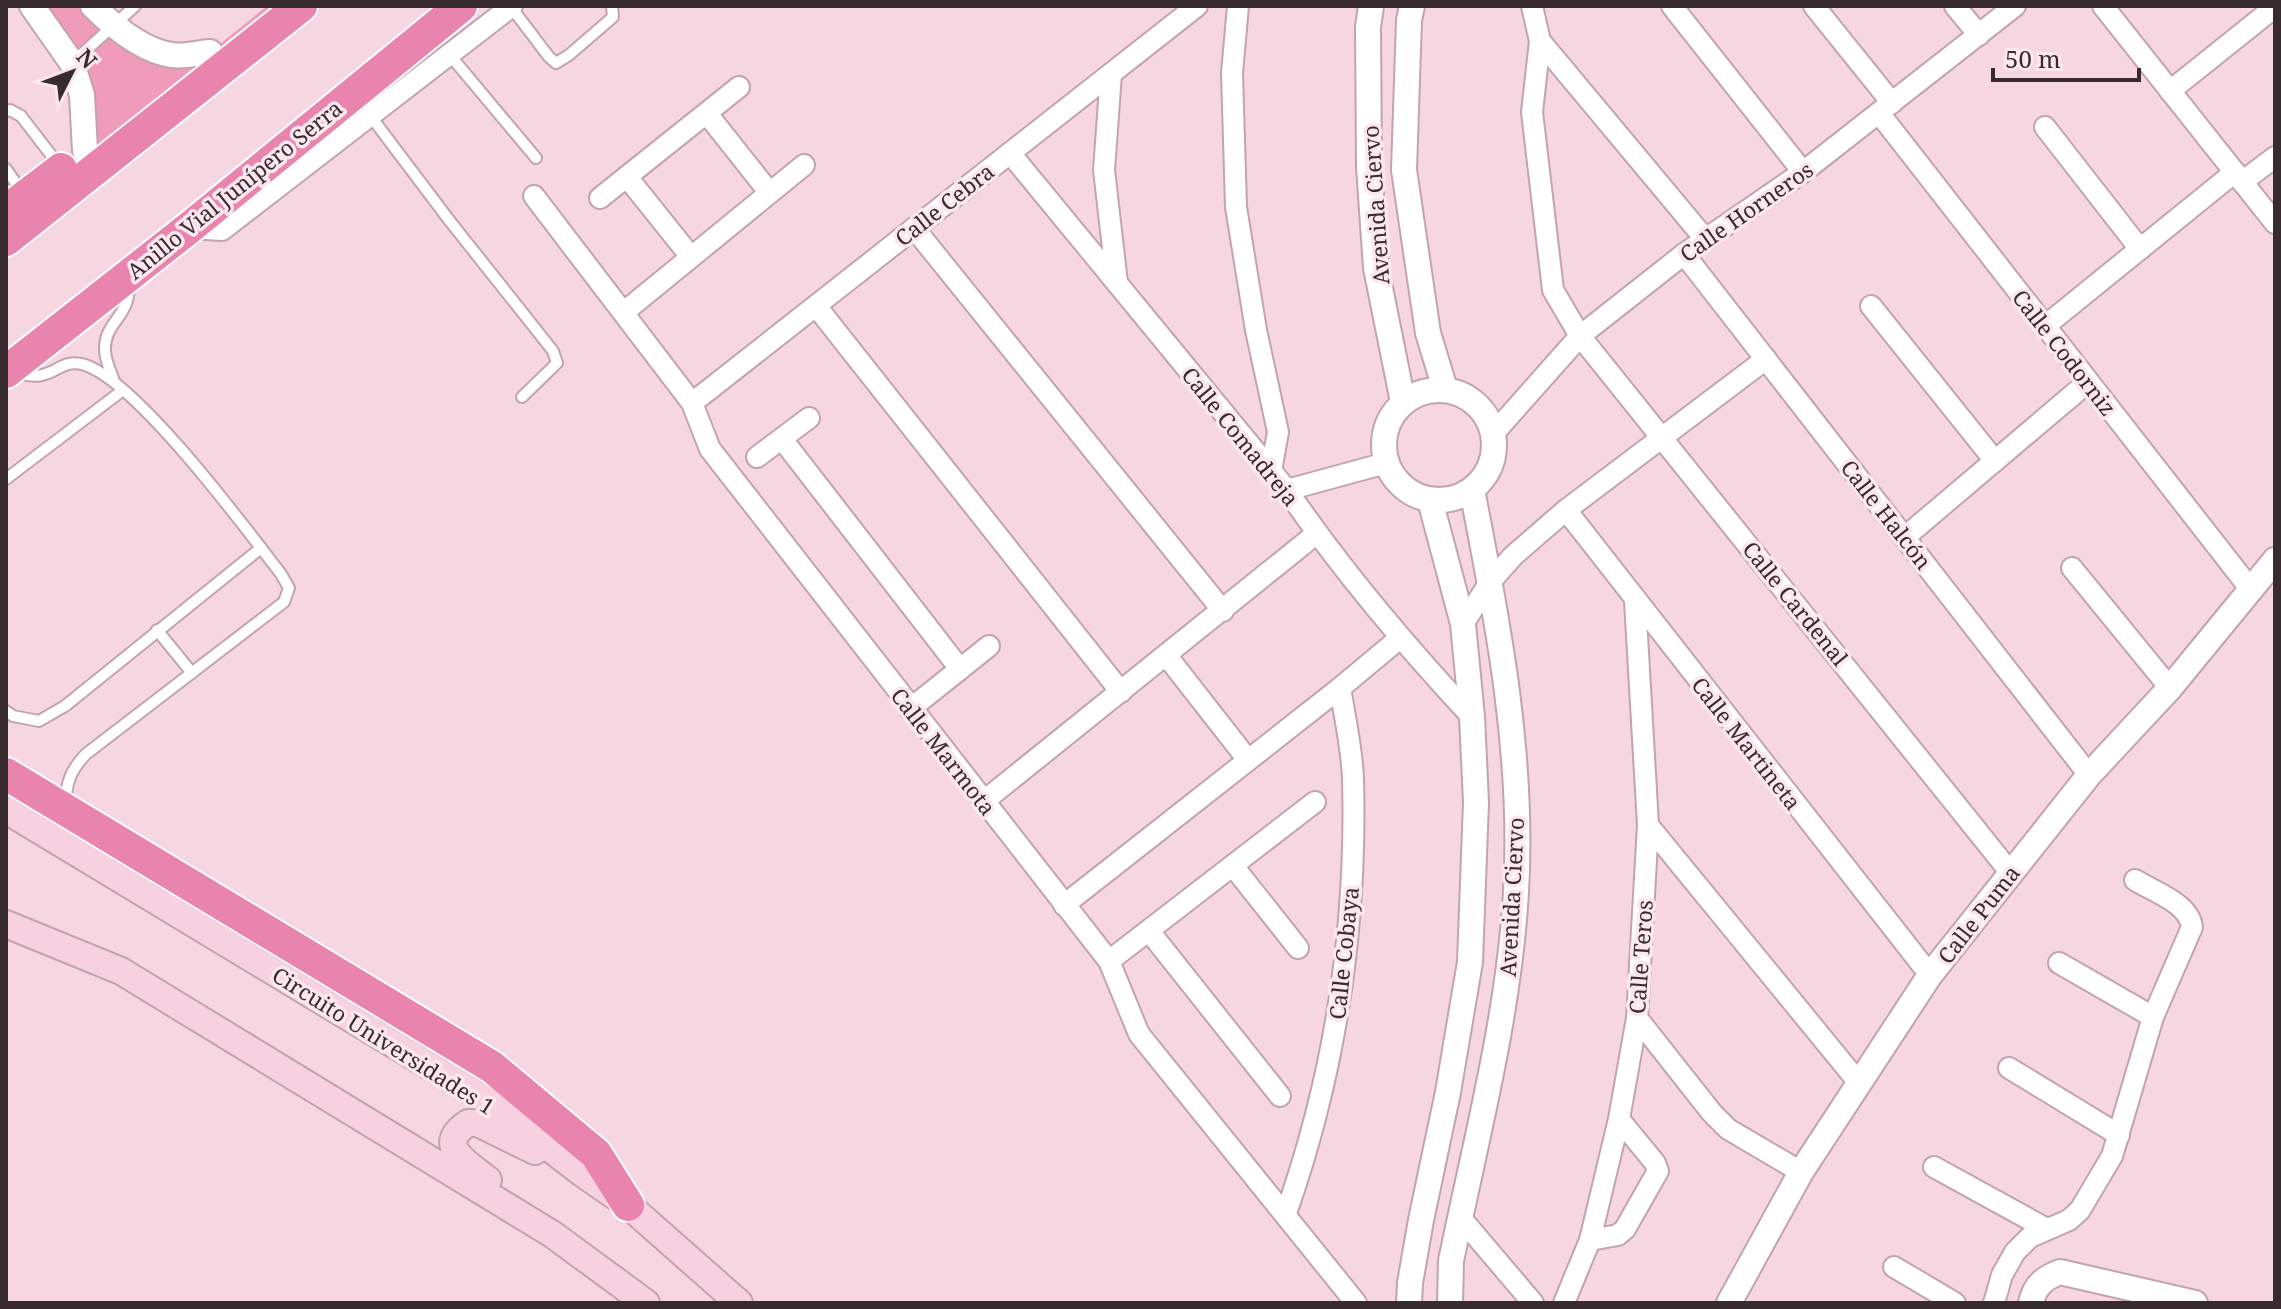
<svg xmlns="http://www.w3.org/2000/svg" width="2281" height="1309" viewBox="0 0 2281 1309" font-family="'Noto Serif',serif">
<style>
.green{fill:#f19bba}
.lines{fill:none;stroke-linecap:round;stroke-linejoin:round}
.service-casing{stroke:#c3a4ae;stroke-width:14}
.minor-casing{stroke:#c3a4ae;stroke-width:24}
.tertiary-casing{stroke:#c3a4ae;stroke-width:28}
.secondary-casing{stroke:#c3a4ae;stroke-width:30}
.trunk-casing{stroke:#fff;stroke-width:36}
.service{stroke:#fff;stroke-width:10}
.minor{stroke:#fff;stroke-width:20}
.tertiary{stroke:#fff;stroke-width:24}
.secondary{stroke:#f7d1e0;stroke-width:26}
.trunk{stroke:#e884ae;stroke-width:32}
.labels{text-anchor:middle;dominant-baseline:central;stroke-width:7;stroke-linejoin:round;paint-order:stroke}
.street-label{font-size:22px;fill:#382b30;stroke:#fbe7ed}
</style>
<rect width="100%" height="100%" fill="#f6d6e0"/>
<polygon class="green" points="32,6 93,6 136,41 210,52 267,6 301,6 235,59 6,211 85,150 82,96"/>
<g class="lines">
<defs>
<g id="service">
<polyline points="511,7 549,57 556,63 569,55 613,17 612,6"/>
<polyline points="449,54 536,158"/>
<polyline points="73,62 135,6"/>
<polyline points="6,111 10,110 21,116 58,164"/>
<polyline points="369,114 449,220 553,351 557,363 522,397"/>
<polyline points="6,169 22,192"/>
<path d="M16,372C54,386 57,356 85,365C137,382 244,526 281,574L289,588L284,602L86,754C70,771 67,781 65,804"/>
<path d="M114,381C111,372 105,360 105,350C104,321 132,316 128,284"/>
<polyline points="6,479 123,390"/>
<polyline points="157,630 192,673"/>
<polyline points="6,711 13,716 39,721 65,706 261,548"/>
</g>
<g id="minor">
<polyline points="1238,6 1232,73 1236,207 1256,330 1278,432 1271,471"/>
<polyline points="1532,6 1540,41 1706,240"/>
<polyline points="1672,6 1803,172"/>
<polyline points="1814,6 1892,103"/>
<polyline points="1955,6 1979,35"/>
<polyline points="2103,6 2275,223"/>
<polyline points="1540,41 1532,112 1553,290 1580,336 2010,872"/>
<polyline points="1111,74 1104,170 1117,283"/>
<polyline points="2170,91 2275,7"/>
<polyline points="1879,113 2252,591"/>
<polyline points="708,115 769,192"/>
<polyline points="2045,127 2140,249"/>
<path d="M1010,153L1287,490C1342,571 1405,645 1472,717"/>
<polyline points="627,177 691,257"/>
<polyline points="2242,182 2275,157"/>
<polyline points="534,196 692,403 710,449 1109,961 1139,1034 1356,1303"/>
<polyline points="600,198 739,87"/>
<polyline points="189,228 222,230 512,6"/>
<polyline points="914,228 1223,611"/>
<polyline points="1684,254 2089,775"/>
<polyline points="816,306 1121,692"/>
<polyline points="1871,306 1995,461"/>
<polyline points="624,312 804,165"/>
<polyline points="2045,326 2235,172"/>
<polyline points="692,403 1197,6"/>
<polyline points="1494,433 1580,336 1684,254 1803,172 2015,6"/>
<polyline points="782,439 960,669"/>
<polyline points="757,457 809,418"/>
<polyline points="1287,490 1386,463"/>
<polyline points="1566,510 1930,975"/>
<polyline points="1905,537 2088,382"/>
<polyline points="2072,568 2170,688"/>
<polyline points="1463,624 1490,582 1513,556 1566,510 1766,359"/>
<polyline points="1166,655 1248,760"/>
<polyline points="910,709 989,646"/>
<polyline points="984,801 1316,534"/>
<polyline points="1648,825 1859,1083"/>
<polyline points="1233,866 1298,948"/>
<polyline points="1064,905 1340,688 1400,638"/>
<polyline points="1149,931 1280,1096"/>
<polyline points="1109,961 1315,802"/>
<polyline points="2059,963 2153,1017"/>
<polyline points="1637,1018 1712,1113 1728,1129 1801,1172"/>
<polyline points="2009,1068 2119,1135"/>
<polyline points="1934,1167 2045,1228"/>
<path d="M1286,1213C1335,1074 1357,926 1353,779C1352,749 1345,718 1340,688"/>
<polyline points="1460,1217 1533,1303"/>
<polyline points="1590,1240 1618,1235 1625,1229 1658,1171 1655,1163 1619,1119"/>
<polyline points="1894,1267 1955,1303"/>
<polyline points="1564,1303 1590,1240 1619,1119 1637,1018 1648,825 1635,601"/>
<path d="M1994,1303L2002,1275L2015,1252L2030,1237L2069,1220L2080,1210L2112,1156L2153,1017L2192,927C2189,903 2154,892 2135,880"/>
</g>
<g id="tertiary">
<polyline points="32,6 72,63 82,95 85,151"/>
<path d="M93,6C113,26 142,51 172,55C183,57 198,53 210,52"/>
<polyline points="1371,6 1368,27 1369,167 1376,268 1403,402"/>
<polyline points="1412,6 1409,20 1404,170 1428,333 1445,389"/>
<circle cx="1439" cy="445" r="55"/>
<polyline points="1409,1303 1410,1283 1421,1220 1448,1092 1470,962 1476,802 1472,717 1463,624 1430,500"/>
<path d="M1450,1303L1451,1261C1476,1139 1509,1016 1516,892C1524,757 1498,622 1472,490"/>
<polyline points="1729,1303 1801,1172 1930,975 2089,775 2170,688 2275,560"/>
<path d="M2031,1303C2035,1285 2044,1278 2060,1272L2195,1303"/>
</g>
<g id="secondary">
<polyline points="6,810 491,1103 582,1173 628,1205 739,1303"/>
<polyline points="6,924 121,971 552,1234 646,1303"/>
<path d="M488,1180C468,1163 433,1146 468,1123H478L535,1151"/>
</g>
<g id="trunk">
<polyline points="6,211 61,169"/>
<polyline points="6,240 301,6"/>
<polyline points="6,372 189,228 461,6"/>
<polyline points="6,774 492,1067 596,1154 628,1205"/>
</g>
</defs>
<use href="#service" class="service-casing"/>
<use href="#minor" class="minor-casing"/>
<use href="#tertiary" class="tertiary-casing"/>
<use href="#secondary" class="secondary-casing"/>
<use href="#trunk" class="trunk-casing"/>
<use href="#service" class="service"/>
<use href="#minor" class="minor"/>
<use href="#tertiary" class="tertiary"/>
<use href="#secondary" class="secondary"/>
<use href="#trunk" class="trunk"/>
</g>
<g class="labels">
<g class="street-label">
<text transform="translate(234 189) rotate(-39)">Anillo Vial Junípero Serra</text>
<text transform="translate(944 204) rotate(-38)">Calle Cebra</text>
<text transform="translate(1375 205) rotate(-94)">Avenida Ciervo</text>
<text transform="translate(1746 211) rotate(-35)">Calle Horneros</text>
<text transform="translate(2065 352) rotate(52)">Calle Codorniz</text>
<text transform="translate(1241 436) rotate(51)">Calle Comadreja</text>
<text transform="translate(1887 514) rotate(52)">Calle Halcón</text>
<text transform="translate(1796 603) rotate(51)">Calle Cardenal</text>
<text transform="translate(1747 743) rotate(52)">Calle Martineta</text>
<text transform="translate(944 751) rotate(52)">Calle Marmota</text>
<text transform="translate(1511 897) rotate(-87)">Avenida Ciervo</text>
<text transform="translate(1978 914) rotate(-52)">Calle Puma</text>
<text transform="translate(1343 953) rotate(-84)">Calle Cobaya</text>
<text transform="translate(1640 957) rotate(-86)">Calle Teros</text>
<text transform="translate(384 1040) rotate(32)">Circuito Universidades 1</text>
</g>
</g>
<rect width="2281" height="1309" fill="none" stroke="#382b30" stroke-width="16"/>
<g transform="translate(72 72) rotate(48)" stroke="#fbe7ed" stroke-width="6" paint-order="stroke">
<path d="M0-6L14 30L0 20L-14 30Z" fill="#382b30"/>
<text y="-12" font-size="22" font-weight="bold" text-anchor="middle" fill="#382b30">N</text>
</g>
<path d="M1993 68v12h146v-12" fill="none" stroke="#382b30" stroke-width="4"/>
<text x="2005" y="68" font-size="24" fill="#382b30" stroke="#fbe7ed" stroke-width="6" paint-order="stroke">50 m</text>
</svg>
